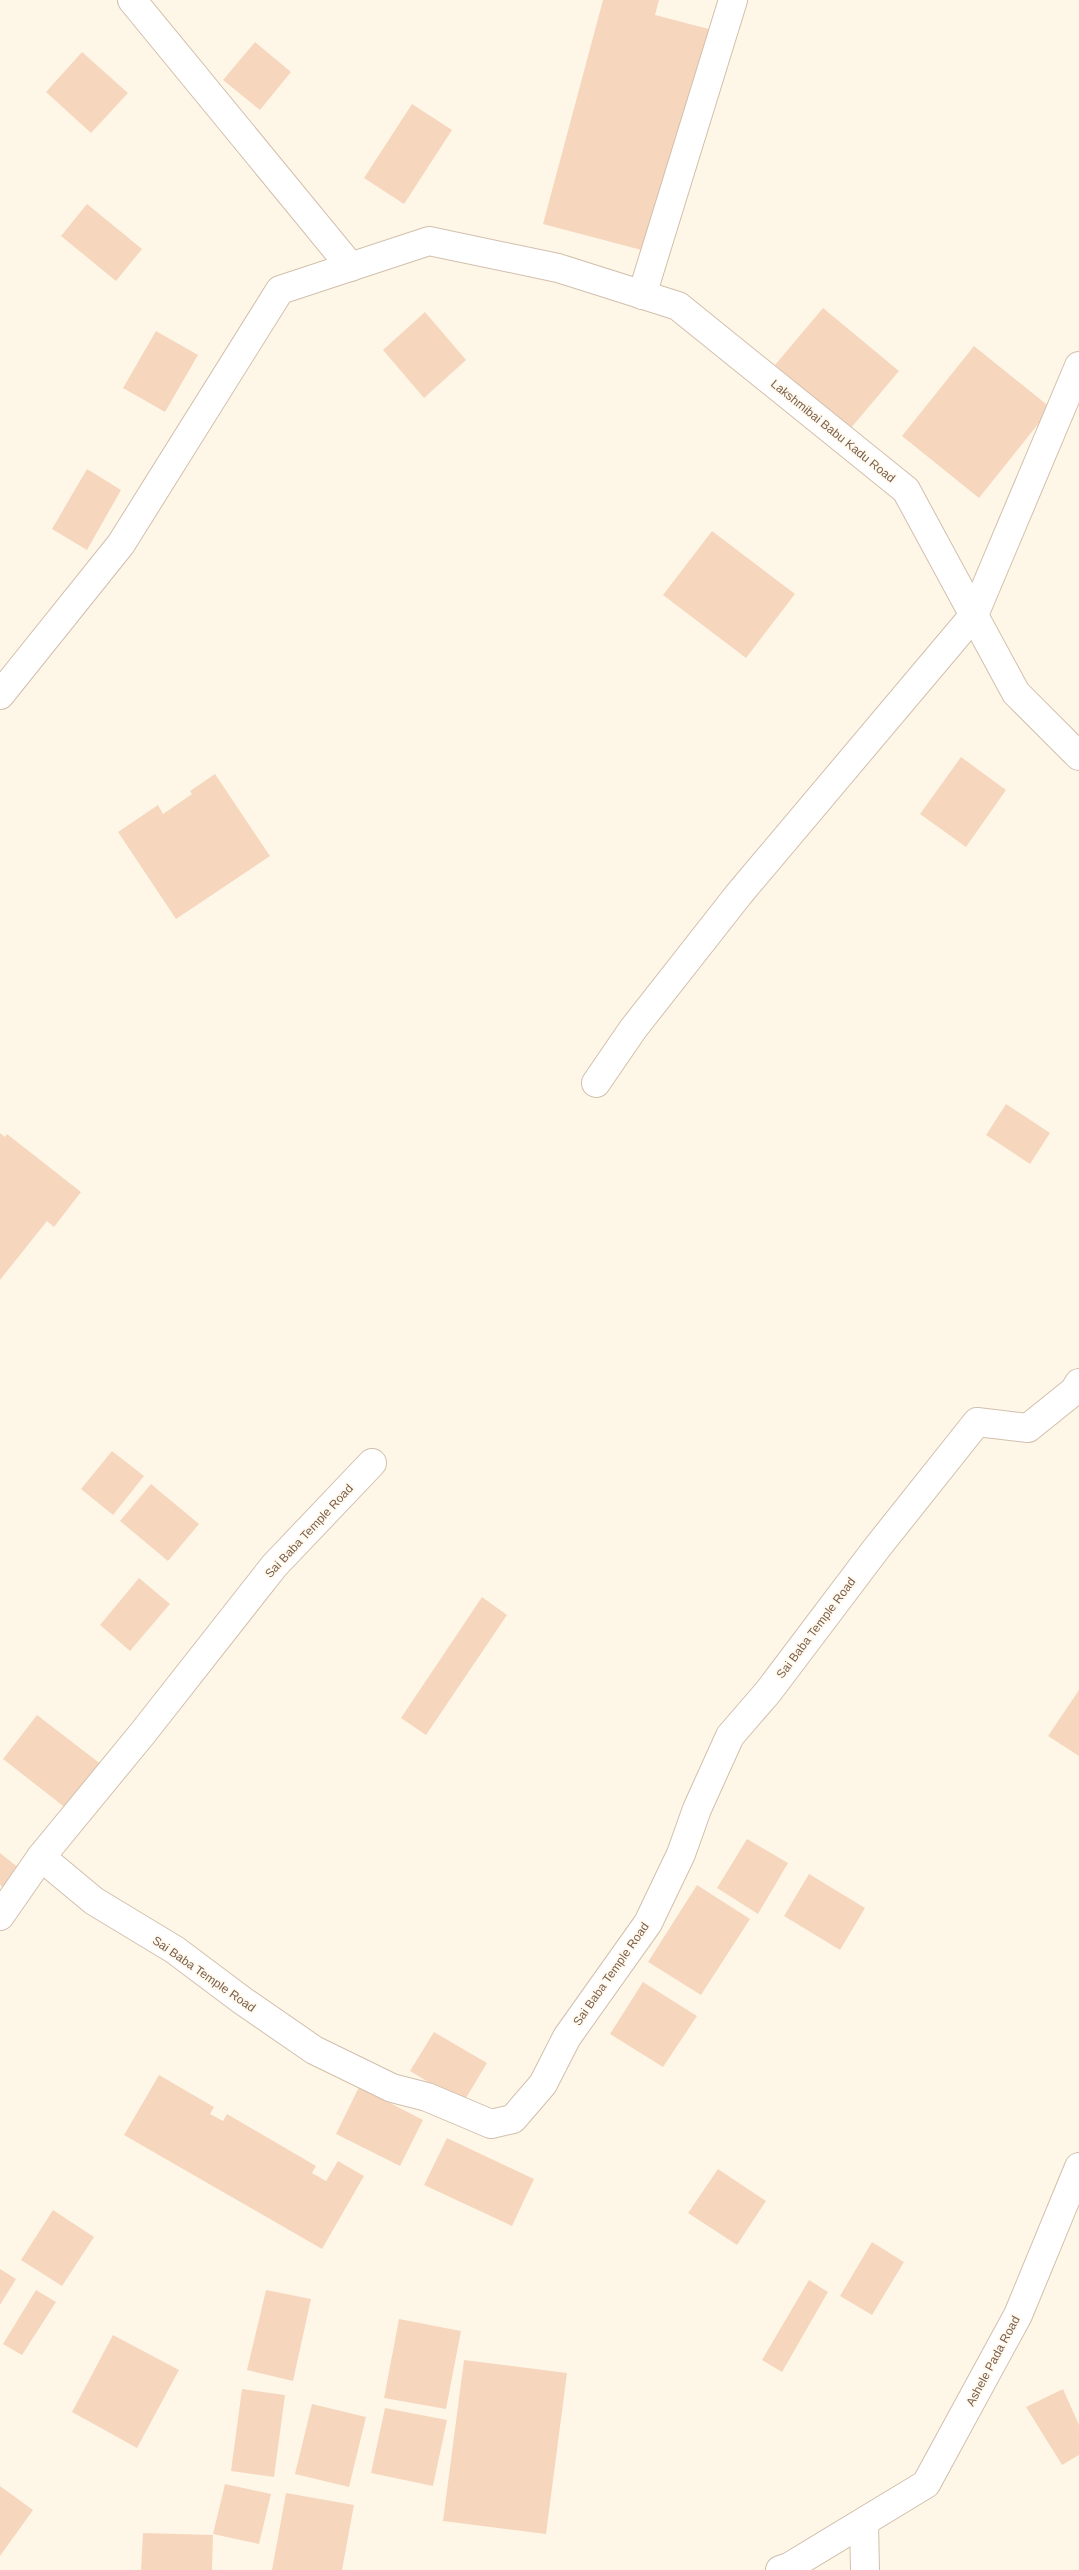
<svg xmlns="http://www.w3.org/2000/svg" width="1079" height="2570" font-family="Arial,sans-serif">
<rect width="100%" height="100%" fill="#fef7e8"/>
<g fill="#f6d7be">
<polygon points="603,0 659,0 655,15 709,29 649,252 543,224"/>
<polygon points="255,42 291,72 260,110 223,80"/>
<polygon points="82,52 128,93 91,133 46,92"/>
<polygon points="412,104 452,130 404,204 364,178"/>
<polygon points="87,204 142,249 116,281 61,236"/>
<polygon points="823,308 899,371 851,428 775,365"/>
<polygon points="425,312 466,360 424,398 383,350"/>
<polygon points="156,331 198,355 165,412 123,388"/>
<polygon points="974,346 1051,408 979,498 902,436"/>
<polygon points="87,469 121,490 87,550 52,529"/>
<polygon points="712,531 795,594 746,658 663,595"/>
<polygon points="961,757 1006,790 966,847 920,814"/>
<polygon points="215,774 270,856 176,919 118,832 158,805 163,814 192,794 190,791"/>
<polygon points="1006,1104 1050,1133 1030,1164 986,1135"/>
<polygon points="0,1133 5,1137 7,1134 81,1192 54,1227 47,1221 0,1280"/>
<polygon points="112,1451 144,1476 113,1515 81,1489"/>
<polygon points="151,1484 199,1524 168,1561 120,1521"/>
<polygon points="139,1578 170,1604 130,1651 100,1625"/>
<polygon points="482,1597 507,1615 426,1735 401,1718"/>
<polygon points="1079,1690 1079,1756 1048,1736"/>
<polygon points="37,1715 102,1765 67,1809 3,1759"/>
<polygon points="747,1839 788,1863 758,1914 717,1888"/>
<polygon points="0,1853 24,1872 8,1891 0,1885"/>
<polygon points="809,1874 865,1908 840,1950 784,1916"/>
<polygon points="697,1885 750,1919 701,1995 648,1962"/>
<polygon points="643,1982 697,2016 663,2067 610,2034"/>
<polygon points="434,2032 487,2063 463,2103 410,2071"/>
<polygon points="159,2075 214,2107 210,2114 223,2121 227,2114 316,2166 312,2173 326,2181 338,2161 364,2176 322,2249 124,2135"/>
<polygon points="359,2087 423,2120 400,2166 336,2134"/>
<polygon points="447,2138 534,2179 512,2226 424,2185"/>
<polygon points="718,2169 766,2201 737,2245 688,2213"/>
<polygon points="53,2210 94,2237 62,2286 21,2260"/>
<polygon points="872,2242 904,2262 872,2315 840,2296"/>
<polygon points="0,2269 16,2279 0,2305"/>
<polygon points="809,2280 828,2292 782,2372 762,2360"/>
<polygon points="36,2290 56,2302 22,2355 3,2344"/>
<polygon points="266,2290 311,2299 293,2381 247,2370"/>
<polygon points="399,2319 461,2331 446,2409 384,2398"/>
<polygon points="113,2335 179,2370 137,2448 72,2412"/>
<polygon points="464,2360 567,2373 546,2534 443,2521"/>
<polygon points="242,2389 285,2395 274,2477 231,2471"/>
<polygon points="1063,2389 1079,2425 1079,2455 1062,2465 1026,2407"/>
<polygon points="312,2404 366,2417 349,2487 295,2474"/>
<polygon points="385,2408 447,2420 433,2486 371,2473"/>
<polygon points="225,2484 271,2494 259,2544 213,2534"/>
<polygon points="0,2486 33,2510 0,2556"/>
<polygon points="286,2493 354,2505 342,2570 272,2570"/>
<polygon points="143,2533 213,2535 212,2570 141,2570"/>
</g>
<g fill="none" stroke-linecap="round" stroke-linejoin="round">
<defs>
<g id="street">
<polyline points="132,0 351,267"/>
<polyline points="642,295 733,0"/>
<polyline points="0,695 121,544 280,290 429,241 558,268 678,306 906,490 1016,693 1079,756"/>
<polyline points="596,1083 633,1029 739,894 974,615 1079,366"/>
<polyline points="41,1857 94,1901 175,1950 243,2001 314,2050 392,2088 427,2097 491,2124 513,2119 543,2084 567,2037 648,1923 681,1854 697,1809 730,1736 768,1692 876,1549 977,1422 1028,1428 1074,1391 1079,1383"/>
<polyline points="0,1916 41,1857 142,1734 274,1566 372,1463"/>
<polyline points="864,2522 865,2570"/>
<polyline points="780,2570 789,2567 926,2484 1018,2315 1079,2167"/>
</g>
</defs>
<use href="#street" stroke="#d2bfac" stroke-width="30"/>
<use href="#street" stroke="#fff" stroke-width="28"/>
</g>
<g text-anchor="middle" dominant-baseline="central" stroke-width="4" stroke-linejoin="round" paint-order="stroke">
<g font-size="12" fill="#7b5e49" stroke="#fffaf0">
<text transform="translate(833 431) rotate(39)">Lakshmibai Babu Kadu Road</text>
<text transform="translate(309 1531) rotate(-47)">Sai Baba Temple Road</text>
<text transform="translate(816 1628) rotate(-53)">Sai Baba Temple Road</text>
<text transform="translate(204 1974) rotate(35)">Sai Baba Temple Road</text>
<text transform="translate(611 1974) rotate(-55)">Sai Baba Temple Road</text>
<text transform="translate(993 2361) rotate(-62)">Ashele Pada Road</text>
</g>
</g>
</svg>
